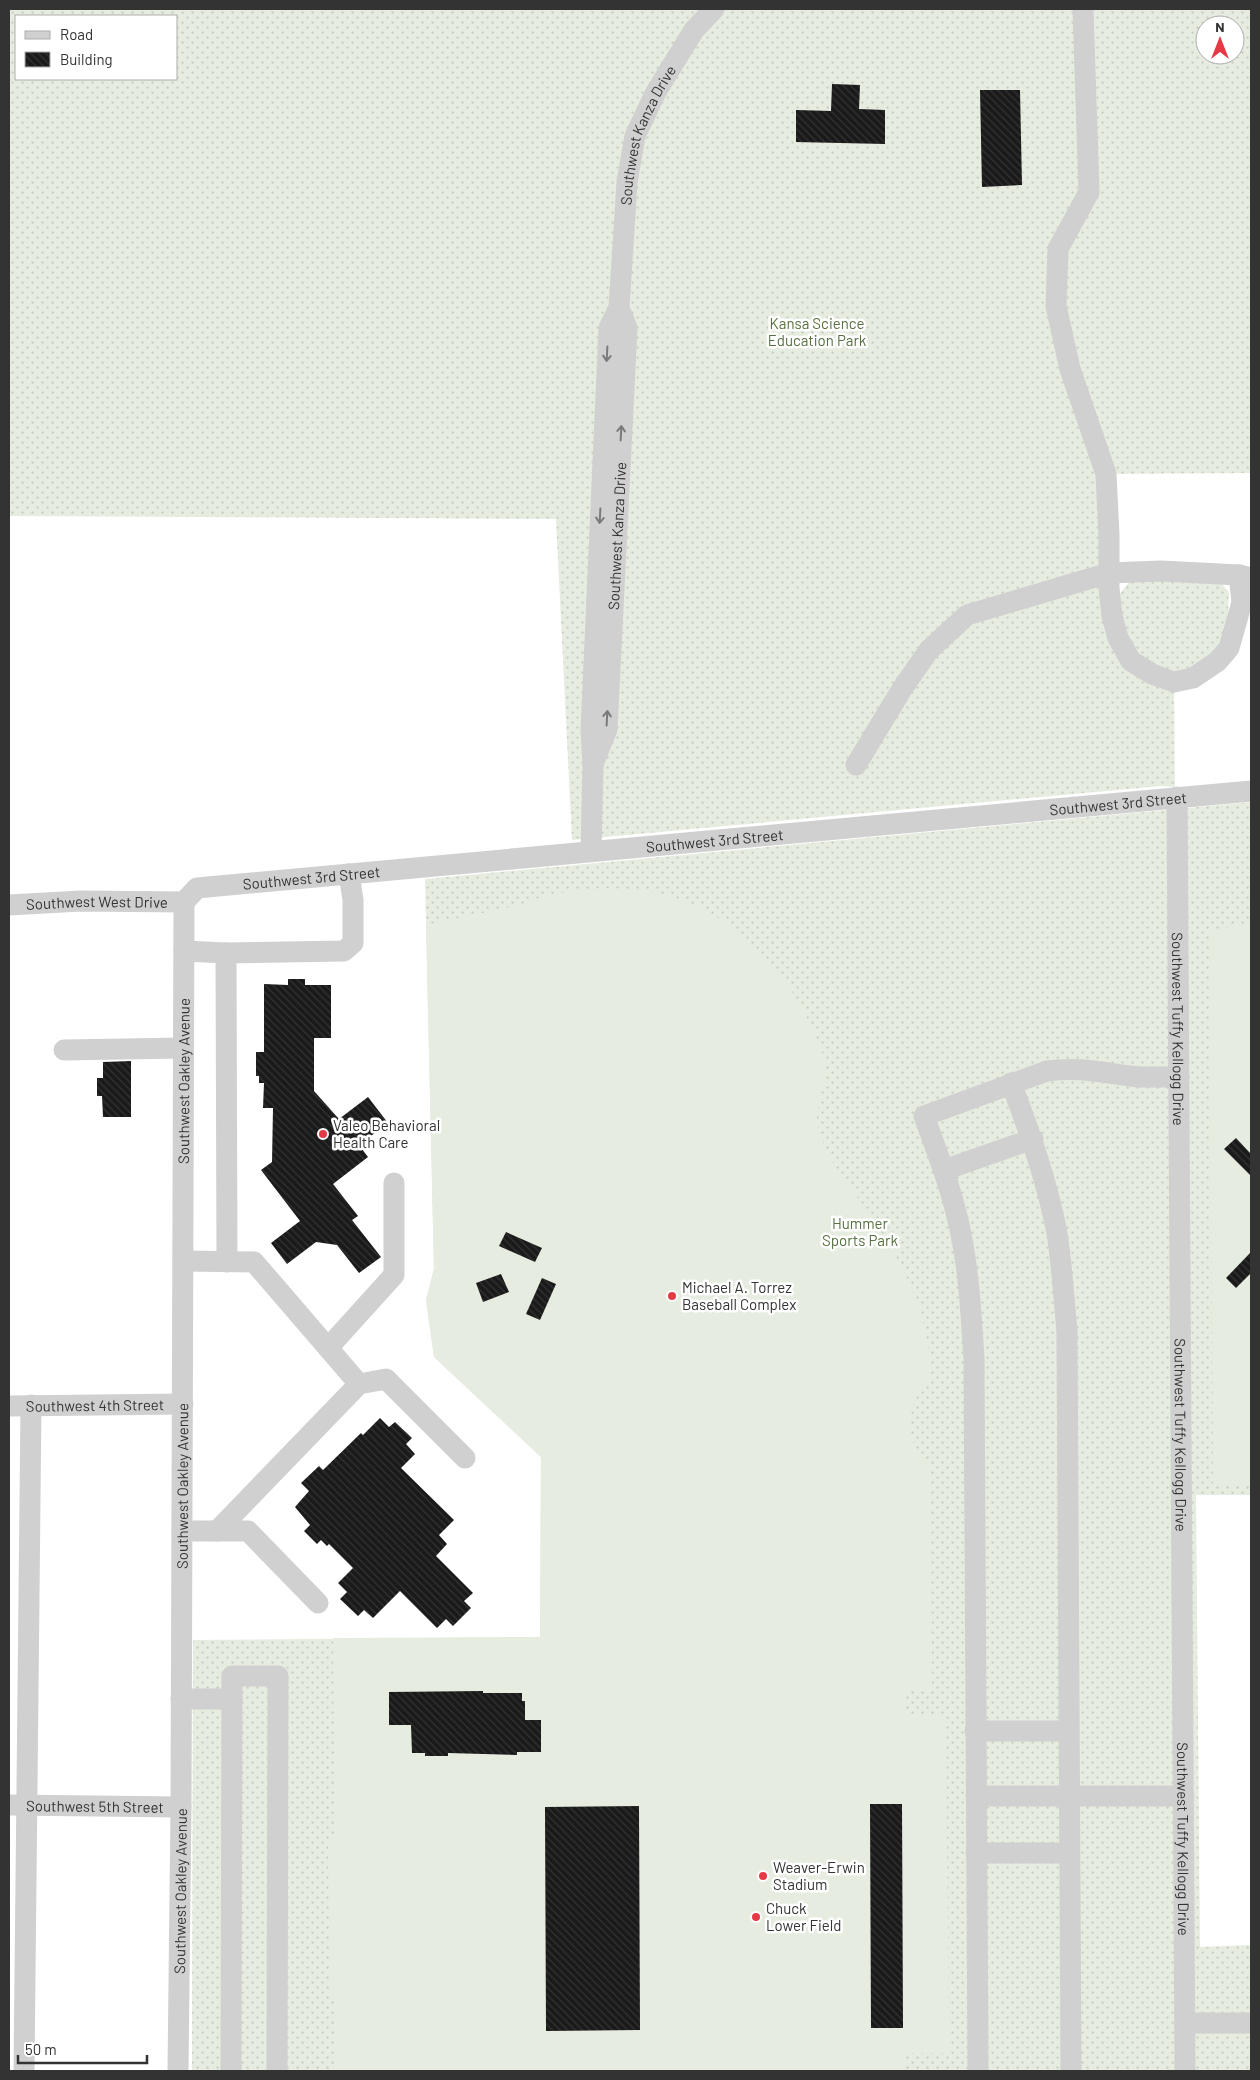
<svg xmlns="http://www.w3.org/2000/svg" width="1260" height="2080" font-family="Barlow,sans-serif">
<defs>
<pattern id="grass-dots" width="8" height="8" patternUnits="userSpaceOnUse" patternTransform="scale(1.25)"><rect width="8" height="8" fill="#e6ecdf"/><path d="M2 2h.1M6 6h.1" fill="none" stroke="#c6cbc0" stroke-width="1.8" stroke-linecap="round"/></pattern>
<pattern id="building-back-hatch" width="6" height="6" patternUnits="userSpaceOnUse" patternTransform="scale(1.25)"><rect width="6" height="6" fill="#1a1a1a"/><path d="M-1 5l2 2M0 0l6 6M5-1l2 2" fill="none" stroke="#333"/></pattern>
</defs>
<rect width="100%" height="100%" fill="#fff"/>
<g fill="url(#grass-dots)" fill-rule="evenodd">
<path d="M9,9H1251V473L1106,474L1118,638L1174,682L1175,787L1161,786L572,840L556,519L9,516ZM16,16H176V79H16ZM1205,25H1235V55H1205Z"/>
<polygon points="1216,578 1229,592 1227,634 1207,661 1182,672 1160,668 1131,650 1120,626 1119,595 1130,581"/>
<polygon points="1251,802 1251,1495 1196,1495 1200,1947 1251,1945 1251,2071 192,2071 193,1640 540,1637 541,1457 434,1357 426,1300 434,1269 425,879"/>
</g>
<g fill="#e6ecdf">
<path d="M606,888C624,889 641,889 658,893C721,906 777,958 805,1014C812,1029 822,1046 825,1063C828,1080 819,1097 817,1115C816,1126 823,1144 828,1154C836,1169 848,1184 858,1198C889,1242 915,1281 926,1335C928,1344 932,1367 930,1376C928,1384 921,1391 916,1398C910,1410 908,1430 913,1442C917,1452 926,1458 931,1467L932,1691H905L904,1715H946L949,2053H906L905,2071H334L335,1999H330L328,1842L335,1841L333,1638L540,1637L541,1457L434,1357L426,1300L434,1269L426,925L515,906L549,895L576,890Z"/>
<polygon points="1251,922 1251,1485 1213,1485 1210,931"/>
</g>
<g fill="url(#building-back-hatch)">
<polygon points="832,84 860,85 859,109 885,110 885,144 796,142 796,110 831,111"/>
<polygon points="980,90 1020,90 1022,185 982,187"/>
<polygon points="288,979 305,979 305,985 331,985 331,1038 314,1038 314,1091 339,1119 368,1097 388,1123 359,1145 368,1157 333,1184 358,1216 352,1220 381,1257 359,1273 337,1245 316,1242 287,1264 271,1243 300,1221 261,1170 272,1162 273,1108 263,1108 264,1083 259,1083 259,1076 256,1076 256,1052 264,1052 264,984 288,985"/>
<polygon points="131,1061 131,1117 103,1117 102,1096 97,1096 97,1078 103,1078 103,1062"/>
<polygon points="1236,1138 1251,1154 1251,1176 1224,1149"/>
<polygon points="506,1232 542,1248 535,1262 499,1246"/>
<polygon points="1251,1252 1251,1273 1236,1288 1226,1278"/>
<polygon points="501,1274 509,1292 483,1302 476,1283"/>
<polygon points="542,1278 556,1284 540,1320 526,1314"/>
<polygon points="380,1418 389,1427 395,1422 412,1438 406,1444 415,1454 401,1468 454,1520 439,1535 447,1544 436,1556 473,1593 464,1601 471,1608 453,1626 446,1619 437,1628 400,1591 373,1618 364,1610 358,1616 340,1599 347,1592 338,1583 353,1568 329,1544 327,1546 321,1540 317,1544 304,1531 310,1525 295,1507 309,1491 301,1483 319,1466 323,1470 361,1433 363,1435"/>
<polygon points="483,1691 483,1693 522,1693 522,1701 525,1701 525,1720 541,1720 541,1752 517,1752 517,1755 448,1753 448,1756 425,1756 425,1753 412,1753 411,1725 389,1725 389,1692"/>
<polygon points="870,1804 902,1804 903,2028 871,2028"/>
<polygon points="639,1806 640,2030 546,2031 545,1807"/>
</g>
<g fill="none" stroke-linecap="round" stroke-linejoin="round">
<g stroke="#d0d0d0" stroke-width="21">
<polyline points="1083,9 1089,192 1058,249 1056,306 1070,369 1106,474 1109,535 1109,588 1112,616 1118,638 1131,661 1152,674 1174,682 1193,678 1218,661 1229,648 1242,602 1239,575"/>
<path id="s1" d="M593,764L607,729L627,328L619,308L627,182L635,136L656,92L694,30L714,9"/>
<polyline points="856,765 902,689 929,650 967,615 1109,573 1161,571 1239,575 1251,578"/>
<path id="s2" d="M1177,797L1185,2071"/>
<polyline points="591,851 593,764 591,731 609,328 619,308"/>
<path id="s3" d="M184,902L197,888L1251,791"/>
<path id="s4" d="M9,905L81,901L184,902"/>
<polyline points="184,951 226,953 227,1262"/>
<polyline points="226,953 344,951 353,943 353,900 349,874"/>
<polyline points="64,1050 183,1048"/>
<path d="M1011,1083C1030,1132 1047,1181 1057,1233C1062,1266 1064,1299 1067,1332L1071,2071"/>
<polyline points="944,1170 1033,1139"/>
<polyline points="183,1261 254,1262 359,1384"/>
<polyline points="328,1348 394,1275 394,1183"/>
<path id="s5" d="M9,1406L183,1404"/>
<polyline points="182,1531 248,1531 318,1603"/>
<polyline points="217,1531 359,1384 386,1379 465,1458"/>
<polyline points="181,1699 232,1699"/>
<polyline points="975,1731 1069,1731"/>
<polyline points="976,1796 1184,1796"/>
<path id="s6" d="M9,1805L181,1807"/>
<polyline points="976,1853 1069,1853"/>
<polyline points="1185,2023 1251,2023"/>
<polyline points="24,2071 31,1405"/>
<path id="s7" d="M178,2071L181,1807L184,902"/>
<polyline points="231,2071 232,1676 278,1676 277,2071"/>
<path d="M978,2071L974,1359C971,1314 969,1269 959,1225C951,1188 937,1152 924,1116L1047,1071C1083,1066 1106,1074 1140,1077C1153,1077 1166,1077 1179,1077"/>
</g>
</g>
<defs><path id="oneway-shaft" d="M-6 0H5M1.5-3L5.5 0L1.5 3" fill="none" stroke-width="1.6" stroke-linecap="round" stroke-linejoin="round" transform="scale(1.25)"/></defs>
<g stroke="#7a7a7a">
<use href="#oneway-shaft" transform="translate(607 354) rotate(93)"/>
<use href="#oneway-shaft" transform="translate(621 433) rotate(-87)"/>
<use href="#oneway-shaft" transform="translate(600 516) rotate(93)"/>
<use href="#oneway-shaft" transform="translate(607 718) rotate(-87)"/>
</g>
<g fill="#e63946" stroke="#fff" stroke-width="2">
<circle cx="323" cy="1134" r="5"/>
<circle cx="672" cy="1296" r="5"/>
<circle cx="763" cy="1876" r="5"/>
<circle cx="756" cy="1917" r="5"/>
</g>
<g text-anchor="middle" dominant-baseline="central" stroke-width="5" stroke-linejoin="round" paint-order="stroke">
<g font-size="15" fill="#333" stroke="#fff">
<text stroke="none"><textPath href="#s1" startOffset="638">Southwest Kanza Drive</textPath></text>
<text stroke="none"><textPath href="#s1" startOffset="231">Southwest Kanza Drive</textPath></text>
<text stroke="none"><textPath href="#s3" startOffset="944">Southwest 3rd Street</textPath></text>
<text stroke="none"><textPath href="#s3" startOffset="539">Southwest 3rd Street</textPath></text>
<text stroke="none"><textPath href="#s3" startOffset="134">Southwest 3rd Street</textPath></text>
<text stroke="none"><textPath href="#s4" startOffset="88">Southwest West Drive</textPath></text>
<text stroke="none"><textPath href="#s2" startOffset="232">Southwest Tuffy Kellogg Drive</textPath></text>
<text stroke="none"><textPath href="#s7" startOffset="990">Southwest Oakley Avenue</textPath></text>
<text stroke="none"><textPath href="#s5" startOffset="86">Southwest 4th Street</textPath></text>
<text stroke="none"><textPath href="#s2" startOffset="638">Southwest Tuffy Kellogg Drive</textPath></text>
<text stroke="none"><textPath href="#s7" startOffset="585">Southwest Oakley Avenue</textPath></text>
<text stroke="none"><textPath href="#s6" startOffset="86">Southwest 5th Street</textPath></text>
<text stroke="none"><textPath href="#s2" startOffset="1042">Southwest Tuffy Kellogg Drive</textPath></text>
<text stroke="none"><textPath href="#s7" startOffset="180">Southwest Oakley Avenue</textPath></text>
</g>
<g font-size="15" fill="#56703f" stroke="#fff">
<text x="817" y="323">Kansa Science<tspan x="817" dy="17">Education Park</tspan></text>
<text x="860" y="1223">Hummer<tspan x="860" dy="17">Sports Park</tspan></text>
</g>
<g font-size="15" fill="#333" stroke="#fff" text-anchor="start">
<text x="333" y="1125">Valeo Behavioral<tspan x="333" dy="17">Health Care</tspan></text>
<text x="682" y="1287">Michael A. Torrez<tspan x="682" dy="17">Baseball Complex</tspan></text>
<text x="773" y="1867">Weaver-Erwin<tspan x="773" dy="17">Stadium</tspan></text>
<text x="766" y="1908">Chuck<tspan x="766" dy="17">Lower Field</tspan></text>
</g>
</g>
<rect width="1260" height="2080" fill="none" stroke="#333333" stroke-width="20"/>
<rect x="15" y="15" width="162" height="65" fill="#ffffff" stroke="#adadad"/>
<rect x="25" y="31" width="25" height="8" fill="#d0d0d0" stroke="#adadad"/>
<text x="60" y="40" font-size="15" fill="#333333">Road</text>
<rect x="25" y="52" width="25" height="15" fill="url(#building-back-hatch)" stroke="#adadad"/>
<text x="60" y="65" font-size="15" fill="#333333">Building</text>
<g transform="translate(1220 40)"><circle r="24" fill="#ffffff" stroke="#adadad"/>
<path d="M0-4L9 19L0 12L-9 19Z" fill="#e63946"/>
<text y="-8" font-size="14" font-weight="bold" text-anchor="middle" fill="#333333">N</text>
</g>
<path d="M18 2055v8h129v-8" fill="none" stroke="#333333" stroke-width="2.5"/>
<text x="25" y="2055" font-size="15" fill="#333333" stroke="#ffffff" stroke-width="4" paint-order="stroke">50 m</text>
</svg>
